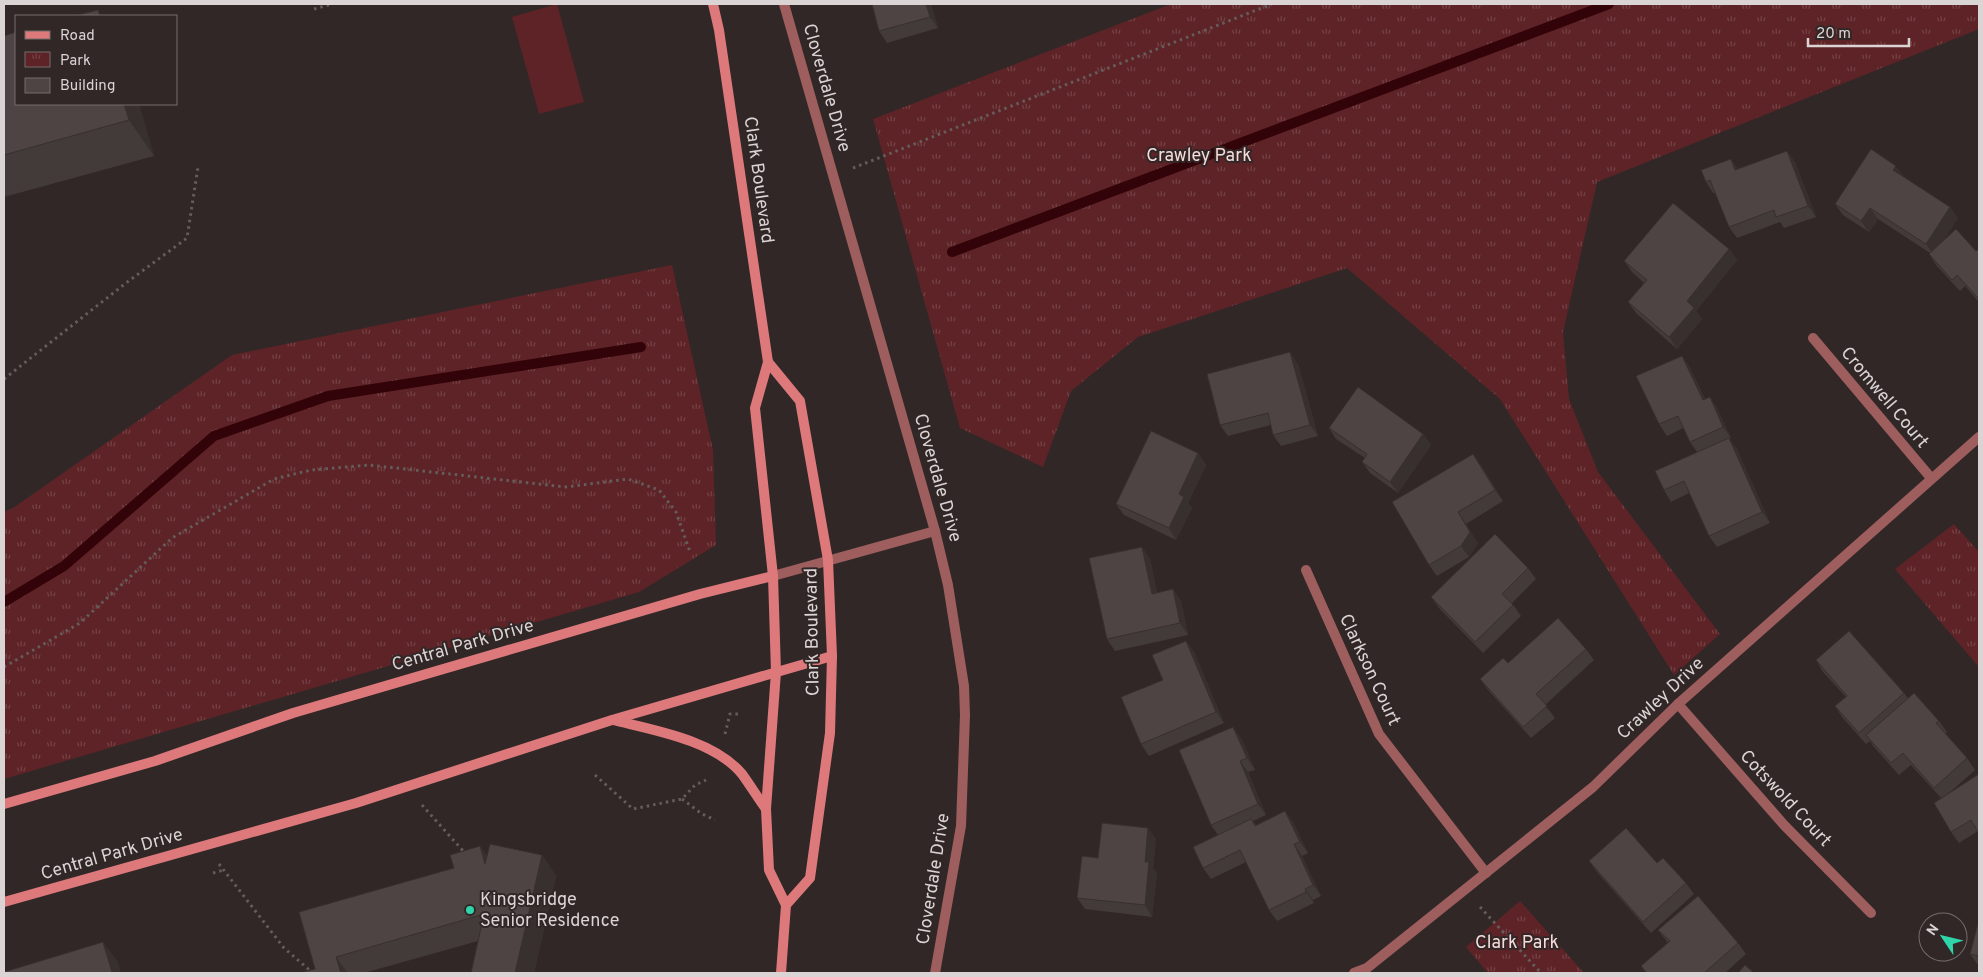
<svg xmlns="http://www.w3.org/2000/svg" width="1983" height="977" font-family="Overpass,sans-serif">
<defs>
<pattern id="park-tufts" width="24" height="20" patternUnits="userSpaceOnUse" patternTransform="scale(1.25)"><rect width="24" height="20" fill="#5e2326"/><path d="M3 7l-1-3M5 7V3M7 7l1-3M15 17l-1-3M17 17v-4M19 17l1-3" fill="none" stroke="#744245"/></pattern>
</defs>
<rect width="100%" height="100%" fill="#312727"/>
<g fill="url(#park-tufts)">
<polygon points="1171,4 1979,4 1979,29 1597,182 1563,332 1569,399 1598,472 1720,634 1674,675 1500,399 1347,268 1138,337 1071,391 1043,467 960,428 873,119"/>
<polygon points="672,265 713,450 716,545 639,592 4,779 4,512 13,508 232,355"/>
<polygon points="1954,524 1979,552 1979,667 1895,569"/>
<polygon points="1520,901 1584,973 1488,973 1466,947"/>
</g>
<polygon fill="#5e2326" points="557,4 584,102 539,114 512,17"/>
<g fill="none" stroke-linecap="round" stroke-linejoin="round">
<g stroke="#320308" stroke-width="10">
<polyline points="952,252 1609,4"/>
<polyline points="4,602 64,566 214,436 328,396 641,347"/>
</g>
<g stroke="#655c5c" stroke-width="3" stroke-dasharray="2.5 4" stroke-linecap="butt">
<polyline points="314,9 332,4"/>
<polyline points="853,168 1272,4"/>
<polyline points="4,379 126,283 187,238 198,167"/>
<polyline points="4,667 80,623 172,538 274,479 311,470 369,465 566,487 628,479 659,490 676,512 690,552"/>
<polyline points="725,734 730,714 739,714"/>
<polyline points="595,775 633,809 682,799 695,785 706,780"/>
<polyline points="682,799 702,814 715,820"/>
<polyline points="422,805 465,853"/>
<polyline points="219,864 284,948 313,973"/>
<polyline points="213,873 224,870"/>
<polyline points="1480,907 1541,973"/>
</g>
<g stroke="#9d5e5d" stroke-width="10">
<polyline points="784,4 935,531 948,585 964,686 965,715 961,826 935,973"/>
<polyline points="1813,338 1931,478"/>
<polyline points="1306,570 1379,734 1486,873"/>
<polyline points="773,576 935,531"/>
<polyline points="1678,704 1784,825 1871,913"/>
<polyline points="1354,973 1367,968 1593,787 1678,704 1979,437"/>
</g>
<g stroke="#dd797a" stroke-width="10">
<polyline points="713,4 719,30 768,362 755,408 773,576 776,672 766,809 769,870 786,905 781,973"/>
<polyline points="768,362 800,401 828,560 832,656 830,733 810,878 786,905"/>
<path d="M613,720C653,730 714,740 742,774C750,785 758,798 766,809"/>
<polyline points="4,804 155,761 293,713 700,594 773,576"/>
<polyline points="4,902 356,803 612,720 832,656"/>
</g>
</g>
<g fill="#433a3a">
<polygon points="872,4 931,4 938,28 887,43 879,31"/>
<polygon points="4,36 16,104 139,104 154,156 4,197"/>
<polygon points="1787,151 1795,162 1816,217 1784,228 1780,222 1737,238 1729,227 1715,193 1713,193 1706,182 1738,169"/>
<polygon points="1904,177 1958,218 1943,241 1976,251 1979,249 1979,302 1965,286 1960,291 1936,265 1929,254 1930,253 1878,219 1869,232 1843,215 1835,204"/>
<polygon points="1729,249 1737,260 1696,311 1702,319 1677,349 1636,313 1628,302 1644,283 1632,272 1624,261"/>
<polygon points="1682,356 1690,368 1705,399 1710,397 1717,408 1731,438 1729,439 1737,449 1770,523 1717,547 1709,536 1689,493 1671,502 1664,490 1697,452 1690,442 1683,428 1667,436 1659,424"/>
<polygon points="1298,364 1318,436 1281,446 1273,435 1271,425 1228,436 1220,425"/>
<polygon points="1329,428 1423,434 1431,445 1398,493 1370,473 1362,462 1365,458 1336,439"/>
<polygon points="1198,453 1206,465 1188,503 1192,508 1176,540 1124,515 1116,504"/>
<polygon points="1481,465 1503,501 1466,524 1478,543 1469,557 1437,576 1429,565"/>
<polygon points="1150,558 1157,593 1173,589 1181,601 1188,635 1115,651 1107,639"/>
<polygon points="1528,568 1536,579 1512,603 1521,616 1483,653 1439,608 1431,597"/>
<polygon points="1186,641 1194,652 1224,723 1149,756 1141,744 1163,680"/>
<polygon points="1586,649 1594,660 1545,705 1555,718 1531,738 1488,690 1480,679 1508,663"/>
<polygon points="1816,660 1904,693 1908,698 1939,721 1947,732 1945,734 1967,758 1975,770 1947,795 1979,774 1978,831 1959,843 1951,832 1941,798 1911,765 1899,775 1874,747 1870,741 1866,744 1842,717 1835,706 1846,697 1823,672"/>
<polygon points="1241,738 1255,770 1248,772 1266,815 1253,821 1256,825 1285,811 1293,822 1308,853 1302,856 1321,896 1313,900 1314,903 1277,921 1269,910 1246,862 1211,879 1203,868 1218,835 1211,825"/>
<polygon points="1156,839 1153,868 1157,873 1152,917 1085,909 1077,898 1098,858"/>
<polygon points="480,846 487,856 542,855 556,876 534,973 471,973 478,941 364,973 299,973 315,969 454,868"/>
<polygon points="1589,861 1657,863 1686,883 1694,894 1651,933 1597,872"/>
<polygon points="1979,920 1979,965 1978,965 1970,954"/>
<polygon points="1658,930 1738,943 1746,954 1725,973 1646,973 1641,966 1668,943"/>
</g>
<g fill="#37302f">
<polygon points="926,4 931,4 938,28 930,17"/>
<polygon points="124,104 139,104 154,156 129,120"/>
<polygon points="1787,151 1795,162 1816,217 1808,206"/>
<polygon points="1731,159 1739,170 1735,170"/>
<polygon points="1896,166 1904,177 1893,170"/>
<polygon points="1950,207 1958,218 1934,255 1926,244"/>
<polygon points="1870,208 1878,219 1869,232 1861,221"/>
<polygon points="1729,249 1737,260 1696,311 1702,319 1677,349 1669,337 1687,301"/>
<polygon points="1290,352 1298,364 1318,436 1310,425"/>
<polygon points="1682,356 1690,368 1710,411 1703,400"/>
<polygon points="1710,397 1717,408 1731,438 1723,427"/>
<polygon points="1423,434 1431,445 1398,493 1390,482"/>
<polygon points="1729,438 1737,449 1770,523 1762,512"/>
<polygon points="1198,453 1206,465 1188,503 1192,508 1176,540 1169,528 1179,494"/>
<polygon points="1473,454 1481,465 1503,501 1495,490"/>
<polygon points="1458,512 1466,524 1478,543 1469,557 1461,546"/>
<polygon points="1142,547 1150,558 1159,605 1152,594"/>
<polygon points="1173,589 1181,601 1188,635 1180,623"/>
<polygon points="1186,641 1194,652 1224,723 1216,712"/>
<polygon points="1233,727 1241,738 1255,770 1247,758"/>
<polygon points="1240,761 1248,772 1266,815 1258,804"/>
<polygon points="1285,811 1293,822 1308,853 1300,842"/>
<polygon points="1148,828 1156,839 1153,868 1157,873 1152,917 1145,905 1145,862"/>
<polygon points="1294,844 1302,856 1321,896 1313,885"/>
<polygon points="480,846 494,867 485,864"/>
<polygon points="542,855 556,876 534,973 515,973"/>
<polygon points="1305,889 1313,900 1314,903 1306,892"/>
<polygon points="103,942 118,962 121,973 113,973 112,972"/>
<polygon points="336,957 348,973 341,973"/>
</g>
<g fill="#4e4443" stroke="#37302f">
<polygon points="872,4 926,4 930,17 879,31"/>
<polygon points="98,10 100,16 74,16"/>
<polygon points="16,32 16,104 124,104 129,120 4,155 4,36"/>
<polygon points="1871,149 1896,166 1893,170 1950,207 1926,244 1870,208 1861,221 1835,204"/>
<polygon points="1787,151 1808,206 1776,217 1774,210 1729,227 1710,180 1706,182 1701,170 1731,159 1735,170"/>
<polygon points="1673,203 1729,249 1687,301 1694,308 1669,337 1628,302 1647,280 1624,261"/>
<polygon points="1956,229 1976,251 1979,249 1979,299 1957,275 1952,280 1929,254"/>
<polygon points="1290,352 1310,425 1273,435 1268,413 1220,425 1207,374"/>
<polygon points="1682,356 1703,400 1710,397 1723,427 1690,442 1678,416 1659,424 1636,376"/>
<polygon points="1358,387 1423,434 1390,482 1362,462 1367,454 1329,428"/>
<polygon points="1151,431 1198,453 1179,494 1184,497 1169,528 1116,504"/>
<polygon points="1729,438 1762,512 1709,536 1684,481 1664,490 1655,471"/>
<polygon points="1473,454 1495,490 1458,512 1470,532 1461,546 1429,565 1392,502"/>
<polygon points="1495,534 1528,568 1502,594 1513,605 1475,642 1431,597"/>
<polygon points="1142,547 1152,594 1173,589 1180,623 1107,639 1089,558"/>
<polygon points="1558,618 1586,649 1536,694 1547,706 1523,727 1480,679 1503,658 1508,663"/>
<polygon points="1849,631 1904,693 1859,733 1835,706 1847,696 1816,660"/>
<polygon points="1186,641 1216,712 1141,744 1121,697 1163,680 1152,655"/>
<polygon points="1914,693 1939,721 1936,723 1967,758 1934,788 1903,753 1891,763 1866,735"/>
<polygon points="1233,727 1247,758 1240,761 1258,804 1211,825 1179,750"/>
<polygon points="1979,774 1979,833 1971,820 1951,832 1934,803"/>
<polygon points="1285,811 1300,842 1294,844 1313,885 1305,889 1306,892 1269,910 1240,850 1203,868 1193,847 1251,819 1255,826"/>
<polygon points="1102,823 1148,828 1145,862 1149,862 1145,905 1077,898 1082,856 1098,858"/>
<polygon points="1626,828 1657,863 1663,858 1686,883 1643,922 1589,861"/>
<polygon points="490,844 542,855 515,973 471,973 484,914 336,957 341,973 299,973 315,969 299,912 454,868 450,855 480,846 485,864"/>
<polygon points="1698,896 1738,943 1704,973 1647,973 1641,966 1670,941 1658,930"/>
<polygon points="1979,920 1979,956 1970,954"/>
<polygon points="103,942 112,972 107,973 4,973 4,972"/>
<polygon points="1745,965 1754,973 1738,973"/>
</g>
<circle fill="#2fd4aa" stroke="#312727" stroke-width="2" cx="470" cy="910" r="5"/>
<g text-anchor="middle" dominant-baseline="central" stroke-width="4" stroke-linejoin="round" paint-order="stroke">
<g font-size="18" fill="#dbd4d4" stroke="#312727">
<text transform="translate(826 88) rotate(74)">Cloverdale Drive</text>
<text transform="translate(758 180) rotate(82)">Clark Boulevard</text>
<text transform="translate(1884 398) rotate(50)">Cromwell Court</text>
<text transform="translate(937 478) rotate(74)">Cloverdale Drive</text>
<text transform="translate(813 632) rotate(-91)">Clark Boulevard</text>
<text transform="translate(463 646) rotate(-16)">Central Park Drive</text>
<text transform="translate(1369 670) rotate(65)">Clarkson Court</text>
<text transform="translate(1661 699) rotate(-43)">Crawley Drive</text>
<text transform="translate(1785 799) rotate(47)">Cotswold Court</text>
<text transform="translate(112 855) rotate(-16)">Central Park Drive</text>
<text transform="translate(934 879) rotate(-81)">Cloverdale Drive</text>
</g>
<g font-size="18" fill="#f7dbda" stroke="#312727">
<text x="1199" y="156">Crawley Park</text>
<text x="1517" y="943">Clark Park</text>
</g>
<g font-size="18" fill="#dbd4d4" stroke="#312727" text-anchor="start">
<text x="480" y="900">Kingsbridge<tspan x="480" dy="21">Senior Residence</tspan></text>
</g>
</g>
<rect width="1983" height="977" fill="none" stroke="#dbd4d4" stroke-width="10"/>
<rect x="15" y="15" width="162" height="90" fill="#312727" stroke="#756c6c"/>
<rect x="25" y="31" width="25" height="8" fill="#dd797a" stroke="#756c6c"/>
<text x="60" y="40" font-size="15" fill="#dbd4d4">Road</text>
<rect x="25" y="52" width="25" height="15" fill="url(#park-tufts)" stroke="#756c6c"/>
<text x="60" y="65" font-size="15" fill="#dbd4d4">Park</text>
<rect x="25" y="78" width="25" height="15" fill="#4e4443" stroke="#756c6c"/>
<text x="60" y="90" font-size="15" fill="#dbd4d4">Building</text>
<g transform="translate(1943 937) rotate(305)"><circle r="24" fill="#312727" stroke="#756c6c"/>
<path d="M0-4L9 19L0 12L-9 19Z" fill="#2fd4aa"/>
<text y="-8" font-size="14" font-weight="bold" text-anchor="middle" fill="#dbd4d4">N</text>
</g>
<path d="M1808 38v8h101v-8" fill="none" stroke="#dbd4d4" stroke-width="2.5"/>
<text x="1816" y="38" font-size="15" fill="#dbd4d4" stroke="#312727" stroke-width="4" paint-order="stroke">20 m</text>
</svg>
